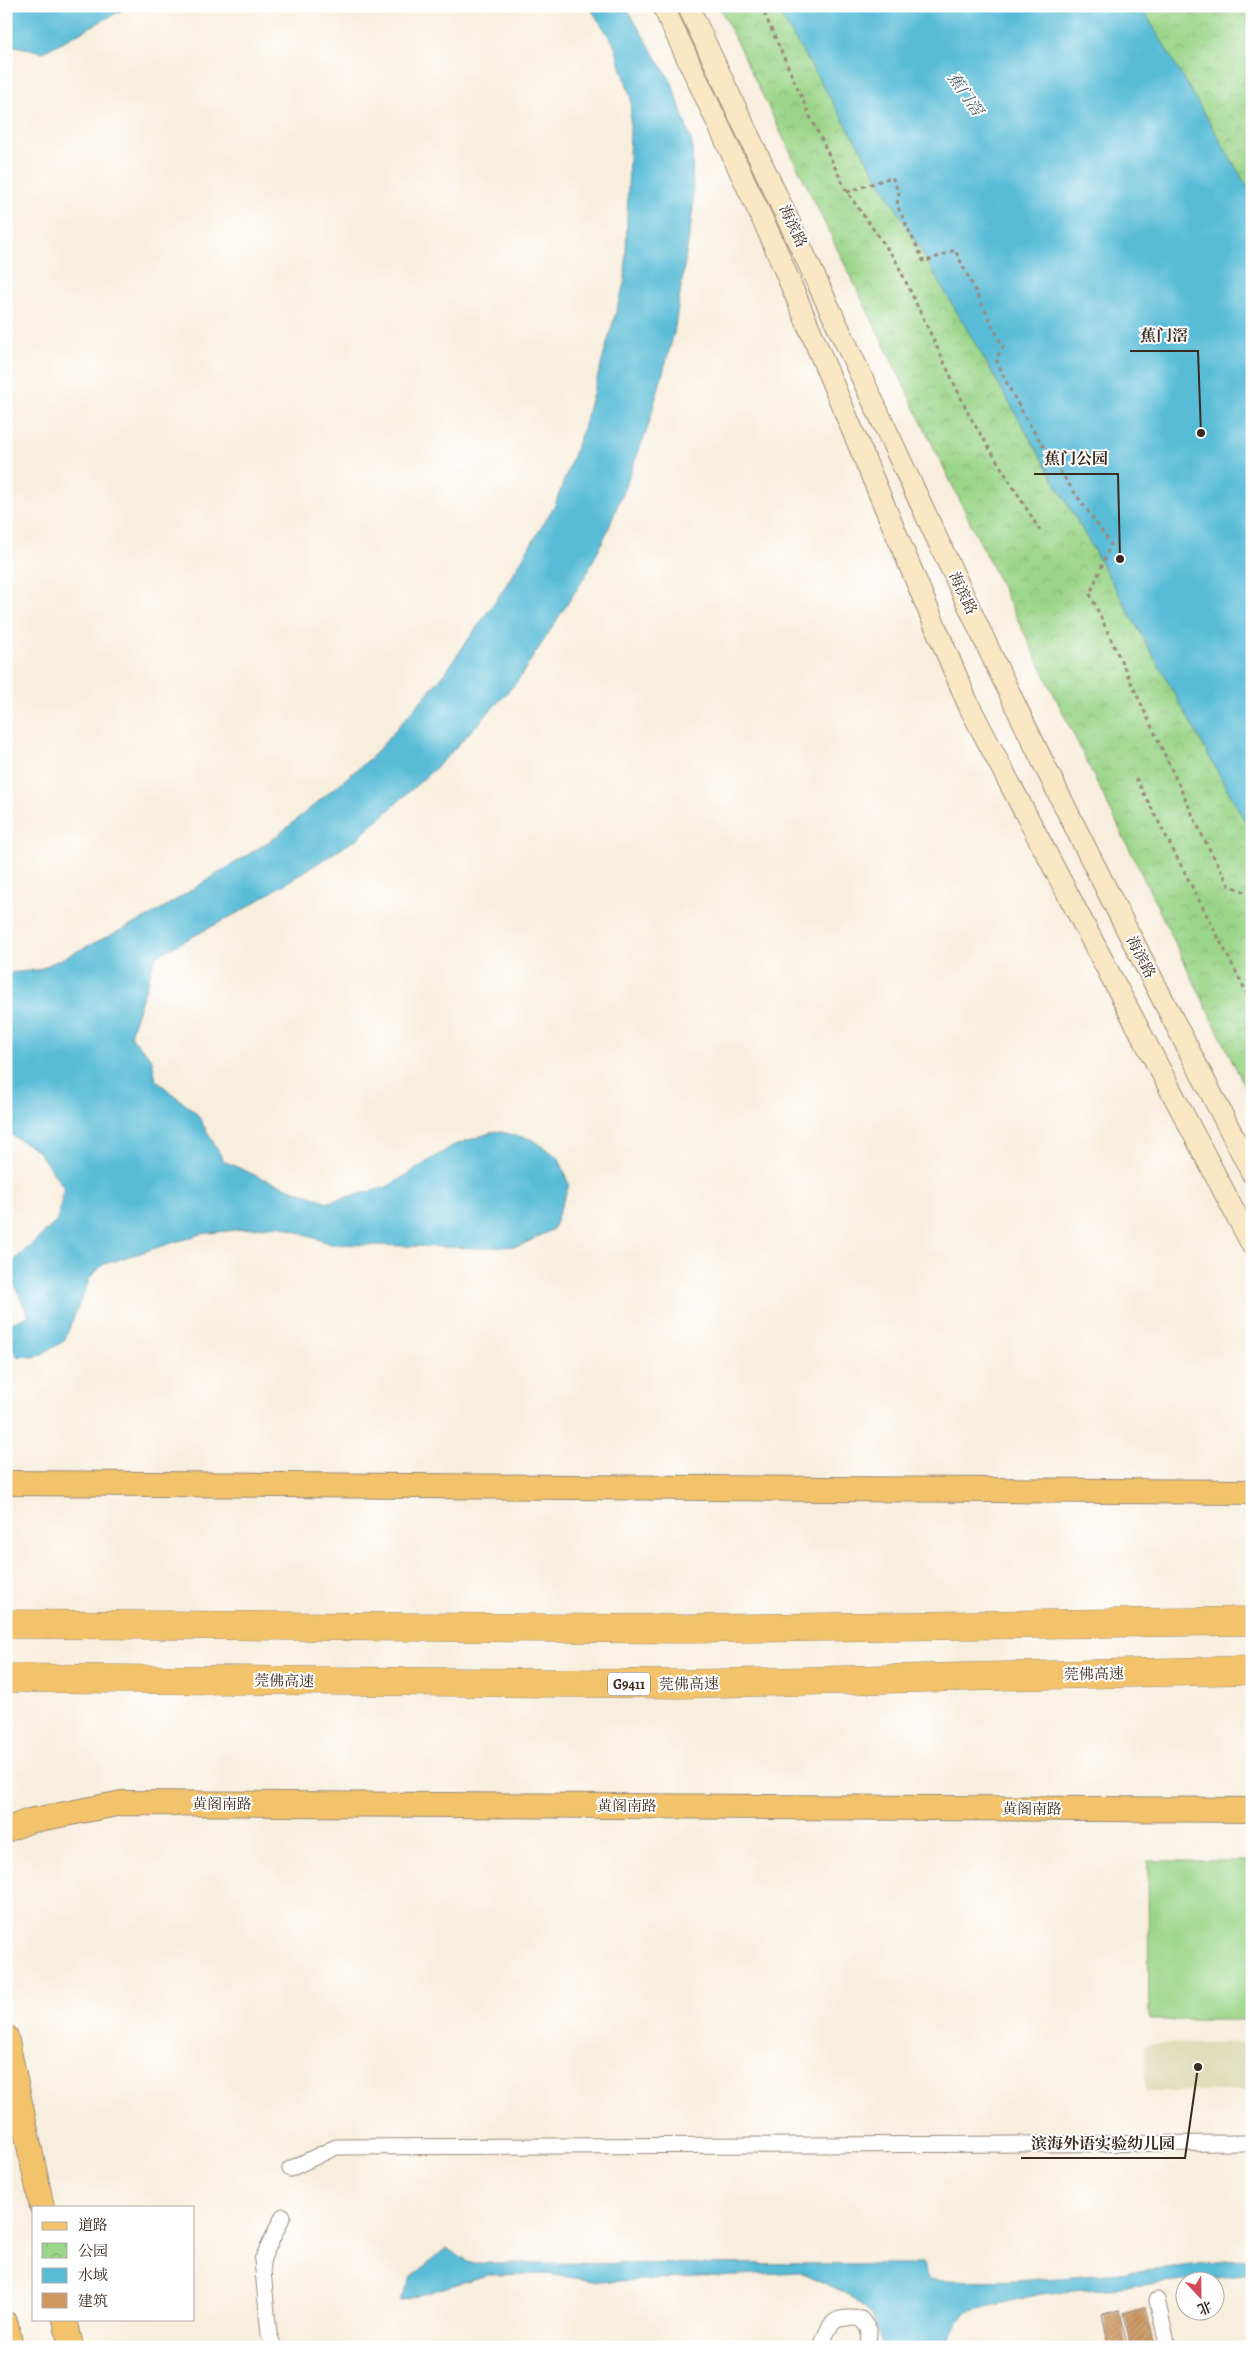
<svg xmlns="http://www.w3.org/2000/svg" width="1258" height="2353" font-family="Alegreya,'Noto Serif SC',serif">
<defs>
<pattern id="park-crowns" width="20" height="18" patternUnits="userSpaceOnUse" patternTransform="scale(1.25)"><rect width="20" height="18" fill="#9bd589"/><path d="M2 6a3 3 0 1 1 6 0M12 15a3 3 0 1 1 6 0" fill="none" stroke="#86b776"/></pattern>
<pattern id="building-hatch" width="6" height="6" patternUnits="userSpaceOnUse" patternTransform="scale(1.25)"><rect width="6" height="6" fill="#ce9860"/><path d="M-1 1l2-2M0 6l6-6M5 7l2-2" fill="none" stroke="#a87c4f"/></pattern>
</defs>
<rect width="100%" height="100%" fill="#fff"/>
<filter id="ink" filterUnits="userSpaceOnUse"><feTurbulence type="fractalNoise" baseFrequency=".02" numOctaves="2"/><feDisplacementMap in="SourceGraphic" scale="10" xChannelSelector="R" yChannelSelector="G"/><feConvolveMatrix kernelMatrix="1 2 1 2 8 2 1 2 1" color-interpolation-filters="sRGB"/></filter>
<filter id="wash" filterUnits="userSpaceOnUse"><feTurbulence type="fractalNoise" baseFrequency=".0096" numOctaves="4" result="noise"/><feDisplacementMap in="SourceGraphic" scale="20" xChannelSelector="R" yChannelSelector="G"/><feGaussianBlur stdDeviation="1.12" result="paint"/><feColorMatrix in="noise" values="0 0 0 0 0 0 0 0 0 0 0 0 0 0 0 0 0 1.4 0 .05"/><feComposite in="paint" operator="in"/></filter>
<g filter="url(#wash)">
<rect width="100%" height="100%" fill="#f8eedd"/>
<polygon fill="#dfddbb" points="1252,2042 1252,2091 1145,2091 1145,2044"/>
<polygon fill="url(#park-crowns)" stroke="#6b8054" points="719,6 1252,6 1252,1101 724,16"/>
<polygon fill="#9bd589" stroke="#6b8054" points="1148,1861 1252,1861 1252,2020 1149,2020"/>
<g fill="#59bcd7" stroke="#4a737a">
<polygon points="6,6 130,6 43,52 6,44"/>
<polygon points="589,6 625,6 672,83 692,143 693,209 674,333 647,430 608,530 586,575 516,683 443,761 358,838 243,910 156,956 130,1035 152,1060 156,1080 197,1114 224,1161 259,1177 328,1202 387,1187 454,1145 496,1131 531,1139 559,1158 569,1185 553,1229 520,1246 484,1248 331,1244 279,1225 201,1234 104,1264 90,1278 64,1341 37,1357 17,1356 6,1339 6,1325 29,1316 6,1268 57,1221 64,1188 37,1150 6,1132 6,973 38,970 150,916 273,839 372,757 444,674 503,590 555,505 582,432 625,280 631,98 614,44"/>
<path d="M775,6H1141L1252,195V834C1099,554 940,279 775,6Z"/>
<path d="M446,2248L470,2263L923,2264L928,2279C1036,2286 1144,2270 1252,2258V2273L1176,2282L1040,2294L966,2312L941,2347H883L872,2316L846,2293L800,2272L599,2282L548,2274L487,2275L400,2301L412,2277Z"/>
</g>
<g id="blocks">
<g fill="url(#building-hatch)">
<polygon points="1145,2307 1155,2347 1131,2347 1124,2313"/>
<polygon points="1120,2310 1127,2347 1109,2347 1102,2314"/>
</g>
</g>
</g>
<g filter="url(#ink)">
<use href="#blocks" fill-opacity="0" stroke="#9a8c7e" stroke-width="1"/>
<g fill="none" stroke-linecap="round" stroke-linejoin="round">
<defs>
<g id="street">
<polyline points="290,2169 336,2147 1252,2143"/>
<polyline points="1157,2300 1168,2347"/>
<polyline points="274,2347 269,2334 262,2260 283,2216"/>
<path d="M821,2347C830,2322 833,2315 861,2319L869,2330L868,2347"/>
</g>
<g id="secondary">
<polyline points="663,6 772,240 969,706 1252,1245"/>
<path d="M688,6C793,226 893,447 997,667C1078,838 1166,1005 1252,1173"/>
</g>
<g id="primary">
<polyline points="6,1483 1252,1492"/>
<polyline points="6,1830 29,1821 122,1803 1252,1810"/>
<polyline points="6,2037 42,2207"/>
<polyline points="65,2319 71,2347"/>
<polyline points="6,2324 11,2347"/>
</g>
<g id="highway">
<polyline points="6,1624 690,1629 1252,1621"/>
<polyline points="6,1678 682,1684 1252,1670"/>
</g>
</defs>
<use href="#street" stroke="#9a8c7e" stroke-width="17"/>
<use href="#secondary" stroke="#9a8c7e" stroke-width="23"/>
<use href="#primary" stroke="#9a8c7e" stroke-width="26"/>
<use href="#highway" stroke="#9a8c7e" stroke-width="29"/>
<g stroke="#9a8c7e" stroke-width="3" stroke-dasharray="4 4" stroke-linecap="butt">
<polyline points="761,6 810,116 847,192 896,261 970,417 1041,532"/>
<path d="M847,192L892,177L899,193L897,205L924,262L955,250L1003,347L996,359C1024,426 1070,485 1111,544L1090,594L1203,837L1229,885L1252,895"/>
<polyline points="1136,778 1252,1003"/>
</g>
<use href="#street" stroke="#fff" stroke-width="15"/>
<use href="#secondary" stroke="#fae7c3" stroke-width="21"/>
<use href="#primary" stroke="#f2c36a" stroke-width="24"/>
<use href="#highway" stroke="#f2c36a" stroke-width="28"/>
</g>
</g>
<g text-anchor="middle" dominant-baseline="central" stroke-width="4" stroke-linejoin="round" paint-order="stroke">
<rect fill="#fff" stroke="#766a62" stroke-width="1" x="608" y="1672.5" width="42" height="23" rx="4"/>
<g font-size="14" font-weight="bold" fill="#3b2a1e">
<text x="629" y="1684">G9411</text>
</g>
<g font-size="15" fill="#3b2a1e" stroke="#fff">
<text transform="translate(793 226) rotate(65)">海滨路</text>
<text transform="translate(963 593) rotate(65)">海滨路</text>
<text transform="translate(1141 957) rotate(63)">海滨路</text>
<text transform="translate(1094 1674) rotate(-1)">莞佛高速</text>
<text transform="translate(284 1681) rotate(1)">莞佛高速</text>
<text transform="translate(689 1684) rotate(-1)">莞佛高速</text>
<text x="222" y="1804">黄阁南路</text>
<text x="627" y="1806">黄阁南路</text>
<text x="1032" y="1809">黄阁南路</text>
</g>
<g font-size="16" font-style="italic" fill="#465d5f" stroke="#fff">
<text transform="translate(965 94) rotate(55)">蕉门滘</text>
</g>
</g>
<path fill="none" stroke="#3b2a1e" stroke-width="2" d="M1201 433L1198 351H1130M1120 559L1118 474H1034M1198 2067L1185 2158H1021"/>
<g fill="#3b2a1e" stroke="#fff" stroke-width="2">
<circle cx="1201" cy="433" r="5"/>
<circle cx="1120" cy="559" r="5"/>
<circle cx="1198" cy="2067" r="5"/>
</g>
<g font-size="16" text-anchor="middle" font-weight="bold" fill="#3b2a1e" stroke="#fff" stroke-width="4" stroke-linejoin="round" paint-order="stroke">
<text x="1164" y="341">蕉门滘</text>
<text x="1076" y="464">蕉门公园</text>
<text x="1103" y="2149">滨海外语实验幼儿园</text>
</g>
<rect width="1258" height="2353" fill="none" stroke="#fff" stroke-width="25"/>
<rect x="32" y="2206" width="162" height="115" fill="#ffffff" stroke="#b1aaa5"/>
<rect x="42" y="2222" width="25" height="8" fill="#f2c36a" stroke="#b1aaa5"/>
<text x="78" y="2230" font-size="15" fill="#3b2a1e">道路</text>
<rect x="42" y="2243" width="25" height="15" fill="url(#park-crowns)" stroke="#b1aaa5"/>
<text x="78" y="2256" font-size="15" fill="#3b2a1e">公园</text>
<rect x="42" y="2268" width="25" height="15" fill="#59bcd7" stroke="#b1aaa5"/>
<text x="78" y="2280" font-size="15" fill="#3b2a1e">水域</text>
<rect x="42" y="2293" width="25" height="15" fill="#ce9860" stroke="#b1aaa5"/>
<text x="78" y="2306" font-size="15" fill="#3b2a1e">建筑</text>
<g transform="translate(1200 2296) rotate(158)"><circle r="24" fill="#ffffff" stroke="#b1aaa5"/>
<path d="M0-4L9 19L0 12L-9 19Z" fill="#d1495b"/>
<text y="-8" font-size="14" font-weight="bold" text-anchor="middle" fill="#3b2a1e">北</text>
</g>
</svg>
